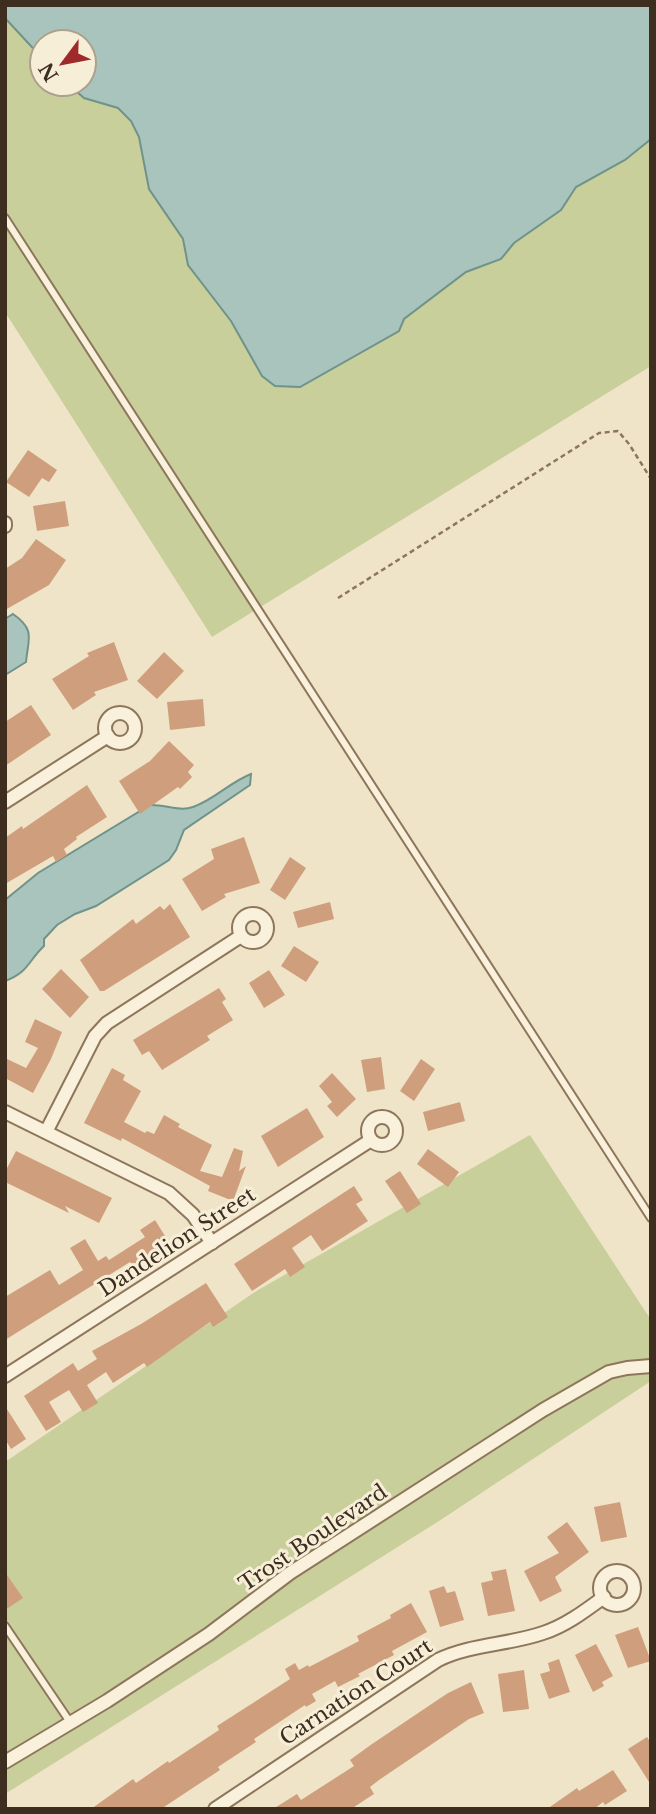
<svg xmlns="http://www.w3.org/2000/svg" width="656" height="1814" font-family="'Libre Baskerville',serif">
<rect width="100%" height="100%" fill="#f0e4c8"/>
<g fill="#c9cf9b">
<polygon points="5,18 42,58 42,84 68,84 84,98 118,108 131,121 139,137 149,189 183,239 188,265 231,321 262,376 275,386 300,387 339,364 404,319 467,272 501,259 514,243 561,211 576,187 625,160 651,139 651,366 212,637 5,312"/>
<polygon points="530,1135 651,1320 651,1381 439,1521 5,1794 5,1462 258,1290"/>
</g>
<g fill="#a9c4bc" stroke="#6f938a" stroke-width="2">
<polygon points="5,5 651,5 651,139 625,160 576,187 561,210 514,243 501,259 466,272 404,319 399,331 300,387 275,386 262,376 231,321 188,265 183,239 149,189 139,137 131,121 118,108 84,98 68,84 84,84 84,42 42,42 42,58 5,18"/>
<path d="M13,614C36,630 28,639 26,662L5,675V619Z"/>
<path d="M251,774L250,785L184,830L176,850L169,860L96,906L75,914L57,925L44,939V946C28,961 29,972 5,981V900L38,873L150,805C164,804 179,812 193,807C214,800 230,782 251,774Z"/>
</g>
<g fill="#cf9f7d">
<polygon points="28,450 57,470 49,482 42,478 29,497 6,482"/>
<polygon points="65,501 69,526 37,531 33,506"/>
<polygon points="36,539 66,560 49,585 5,610 5,569 22,558"/>
<polygon points="114,642 128,680 94,692 96,695 73,710 52,679 89,656 87,653"/>
<polygon points="164,652 184,671 157,699 137,681"/>
<polygon points="203,699 205,726 170,730 167,702"/>
<polygon points="31,705 51,735 5,766 5,722"/>
<polygon points="169,741 194,765 188,772 192,777 180,789 178,787 140,814 119,781 150,761"/>
<polygon points="87,785 107,817 76,837 77,839 64,849 67,855 56,862 53,856 5,884 5,838 22,826 23,829"/>
<polygon points="244,837 260,883 224,894 226,897 202,911 182,879 214,859 211,849"/>
<polygon points="290,857 306,868 285,900 270,890"/>
<polygon points="330,902 334,919 298,928 293,912"/>
<polygon points="170,904 190,937 104,991 100,991 80,960 133,919 136,924 160,906 164,910"/>
<polygon points="294,946 319,962 306,982 281,966"/>
<polygon points="61,969 89,997 70,1018 42,989"/>
<polygon points="269,970 285,995 264,1008 249,983"/>
<polygon points="219,988 226,999 222,1002 233,1020 207,1036 210,1040 162,1070 149,1051 142,1055 133,1040"/>
<polygon points="35,1019 62,1032 51,1059 33,1093 5,1078 5,1058 26,1068 38,1048 25,1042"/>
<polygon points="381,1057 385,1089 367,1092 361,1060"/>
<polygon points="421,1059 435,1069 414,1101 400,1091"/>
<polygon points="112,1068 125,1075 123,1080 141,1091 124,1122 145,1133 147,1131 154,1134 164,1115 180,1124 178,1127 212,1145 200,1171 222,1177 234,1148 243,1151 239,1171 246,1166 233,1201 208,1191 210,1186 122,1138 121,1141 84,1123"/>
<polygon points="332,1073 356,1099 337,1117 327,1106 332,1102 319,1086"/>
<polygon points="460,1102 465,1121 428,1131 423,1112"/>
<polygon points="307,1108 324,1137 278,1167 261,1136"/>
<polygon points="428,1149 459,1172 448,1187 417,1164"/>
<polygon points="16,1151 112,1198 99,1223 65,1206 69,1213 5,1182 5,1172"/>
<polygon points="400,1171 421,1204 407,1213 385,1181"/>
<polygon points="354,1186 363,1200 356,1204 368,1221 322,1251 311,1235 292,1248 305,1267 290,1277 285,1269 252,1291 234,1264"/>
<polygon points="155,1220 170,1244 134,1267 130,1262 5,1340 5,1297 50,1270 59,1285 83,1270 70,1248 85,1239 98,1261 106,1256 109,1260 145,1237 140,1230"/>
<polygon points="206,1283 228,1317 213,1327 210,1322 147,1367 144,1363 113,1383 106,1372 87,1385 98,1403 83,1412 69,1390 49,1402 61,1422 46,1431 24,1396 73,1363 78,1371 97,1359 92,1351 141,1324"/>
<polygon points="5,1406 26,1439 11,1449 5,1439"/>
<polygon points="620,1502 627,1537 601,1542 594,1507"/>
<polygon points="567,1522 589,1552 555,1577 562,1591 540,1602 524,1571 559,1553 547,1537"/>
<polygon points="506,1569 515,1611 488,1616 481,1583 493,1580 491,1572"/>
<polygon points="5,1572 23,1598 5,1610"/>
<polygon points="444,1586 447,1593 455,1591 464,1620 440,1627 429,1591"/>
<polygon points="411,1603 427,1632 392,1651 394,1655 358,1674 360,1676 338,1687 335,1681 312,1694 316,1701 306,1707 305,1705 254,1739 256,1742 218,1767 220,1770 161,1809 91,1809 133,1779 136,1783 168,1761 169,1763 219,1730 217,1726 290,1679 285,1669 295,1663 299,1670 308,1665 309,1667 359,1641 357,1636 391,1618 390,1615"/>
<polygon points="638,1627 651,1661 628,1668 615,1635"/>
<polygon points="596,1644 613,1676 602,1682 604,1686 593,1692 575,1655"/>
<polygon points="559,1659 570,1692 549,1699 540,1674 550,1671 548,1663"/>
<polygon points="524,1670 529,1709 503,1712 498,1674"/>
<polygon points="471,1682 484,1713 469,1719 379,1780 370,1787 374,1794 351,1809 273,1809 297,1794 301,1800 354,1766 350,1760 372,1744 448,1693"/>
<polygon points="647,1737 651,1743 651,1785 628,1749"/>
<polygon points="613,1770 627,1791 605,1805 603,1802 594,1809 547,1809 577,1788 579,1791"/>
</g>
<g fill="none" stroke-linecap="round" stroke-linejoin="round">
<defs>
<g id="service">
<polyline points="5,218 651,1218"/>
<polyline points="5,1626 70,1722"/>
</g>
<g id="minor">
<polyline points="5,523 5,526"/>
<circle cx="120" cy="728" r="15"/>
<polyline points="5,802 108,736"/>
<circle cx="253" cy="928" r="14"/>
<polyline points="5,1112 169,1193 193,1215 212,1243"/>
<circle cx="382" cy="1131" r="14"/>
<polyline points="46,1132 95,1036 107,1023 241,936"/>
<polyline points="5,1376 371,1140"/>
<circle cx="617" cy="1588" r="17"/>
<polyline points="5,1762 107,1701 209,1634 290,1573 543,1410 609,1372 627,1368 651,1366"/>
<path d="M215,1809L438,1660C471,1644 508,1645 543,1633C565,1626 585,1611 604,1597"/>
</g>
</defs>
<use href="#service" stroke="#8d765c" stroke-width="10"/>
<use href="#minor" stroke="#8d765c" stroke-width="16"/>
<polyline stroke="#8d765c" stroke-width="2.5" stroke-dasharray="5 3.5" stroke-linecap="butt" points="338,598 599,433 618,431 629,444 651,479"/>
<use href="#service" stroke="#faf1dc" stroke-width="6"/>
<use href="#minor" stroke="#faf1dc" stroke-width="12"/>
</g>
<g text-anchor="middle" dominant-baseline="central" stroke-width="6" stroke-linejoin="round" paint-order="stroke">
<g font-size="21" fill="#3d2e20" stroke="#f7eed8">
<text transform="translate(177 1242) rotate(-33)">Dandelion Street</text>
<text transform="translate(313 1538) rotate(-34)">Trost Boulevard</text>
<text transform="translate(356 1692) rotate(-33)">Carnation Court</text>
</g>
</g>
<rect width="656" height="1814" fill="none" stroke="#3d2e20" stroke-width="14"/>
<g transform="translate(63 63) rotate(238)"><circle r="33" fill="#f7eed8" stroke="#ada18e" stroke-width="2"/>
<path d="M0-5L12 26L0 18L-12 26Z" fill="#9e2a2b"/>
<text y="-10" font-size="19" font-weight="bold" text-anchor="middle" fill="#3d2e20">N</text>
</g>
</svg>
